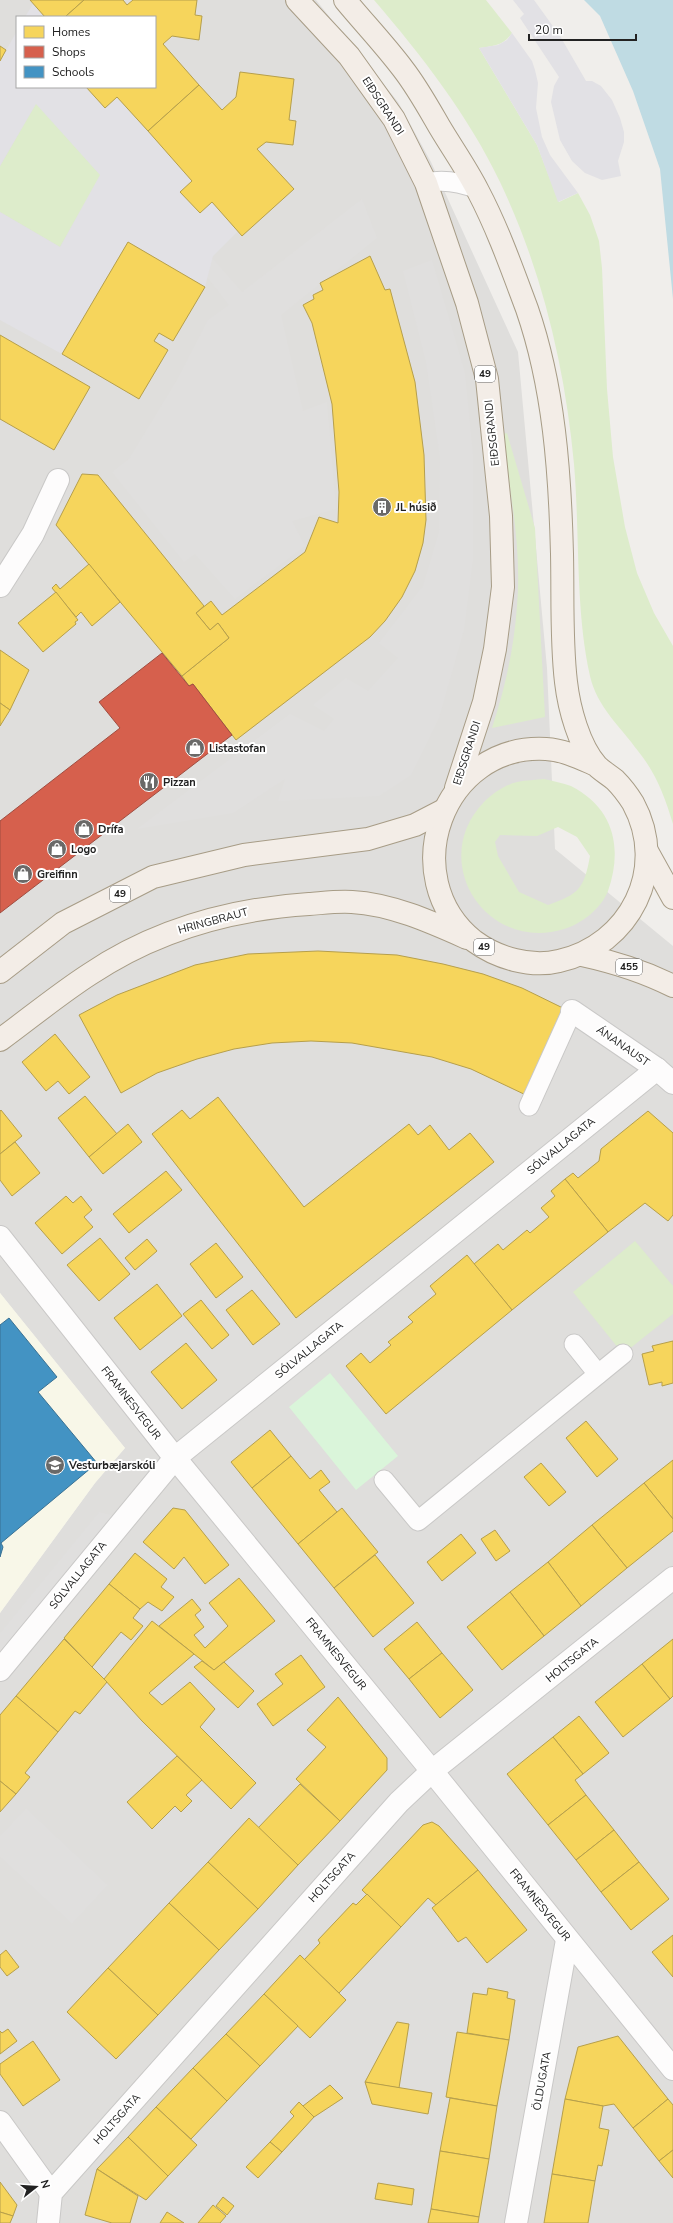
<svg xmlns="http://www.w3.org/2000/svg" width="673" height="2223" font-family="'Nunito Sans',sans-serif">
<rect width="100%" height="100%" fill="#f0eeeb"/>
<path fill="#dfdedc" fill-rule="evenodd" d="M0,0H316L398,102L431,162L518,352L547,668L555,849L673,946V2223H0V1613L95,1483L125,1448L0,1293ZM17,17H155V87H17Z"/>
<polygon fill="#f8f7e8" points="0,1293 125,1448 95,1483 0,1613"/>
<g fill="#ddeccb" fill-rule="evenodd">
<path d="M374,0H486L512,33C503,46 493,46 479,48L537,145L559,202L578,193L590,215L599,241L602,268L607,389L613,457L625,527L637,573L654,613L673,646V824C665,797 656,773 638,751C620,726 597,707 590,676C575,608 580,534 574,464C565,367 542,270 500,182C468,115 422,56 374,0Z"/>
<polygon points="36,103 101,175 60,247 0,212 0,166"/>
<path d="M507,433L535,528L545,717L492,728C505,689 514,648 517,606C522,549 510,490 502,434Z"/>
<path d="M544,779C553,781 563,783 571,786C614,808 623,848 608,891C601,909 581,924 564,929C486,953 427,861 484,802C493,793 505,785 517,782C526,780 536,780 544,779ZM558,827L577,837L590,856C584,889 579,894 548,905L519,892L498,856L495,842L500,835L537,836Z"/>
<polygon points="635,1241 673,1286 673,1314 623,1354 573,1292"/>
</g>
<polygon fill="#daf5da" points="330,1373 398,1456 356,1490 289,1407"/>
<g fill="#e0dfde">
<polygon points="362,199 377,238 281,315 303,411 327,402 336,509 292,521 305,546 235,599 195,554 184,562 112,472 129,459 177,380 208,320 229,305 200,268 212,258 242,292"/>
<polygon points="432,260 465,373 473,455 473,559 464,630 439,718 411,775 379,796 278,801 285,779 233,813 137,829 290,714 324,731 334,719 313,705 346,678 368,691 398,658 379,643 423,586 439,532 440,458 426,362 403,271"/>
<polygon points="99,1512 130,1520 0,1673 0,1633"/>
<polygon points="26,1808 108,1885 72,1924 0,1857 0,1836"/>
</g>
<g fill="#e2e1e5">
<polygon points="513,0 534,0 560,36 586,81 592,81 601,86 612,100 620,118 624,132 624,142 618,161 621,176 602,180 585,173 572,161 560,140 551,102 554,86 559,77 520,18 524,14"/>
<polygon points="33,4 45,17 25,17"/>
<polygon points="17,31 17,87 87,87 105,108 117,97 192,181 180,192 200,213 212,202 238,231 213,256 205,287 128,242 62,354 0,320 0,212 60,247 100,175 36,104 0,166 0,61"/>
<polygon points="512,33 532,61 535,70 538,83 536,108 542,137 550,155 578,193 558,202 537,145 479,48 498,45 507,40"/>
</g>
<polygon fill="#bfdbe3" points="584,0 673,0 673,299 660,169 633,91 600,16"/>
<g fill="#f6d55c" stroke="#b69f4b">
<polygon points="30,0 84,0 65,17 45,17"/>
<polygon points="84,0 123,0 127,5 133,0 197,0 195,15 202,16 199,40 172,36 163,44 199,85 148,131 117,97 105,108 86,87 155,87 155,17 65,17"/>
<polygon points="0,46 6,50 0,61"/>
<polygon points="240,72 294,79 289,120 296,121 293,145 266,142 257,149 294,189 242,236 212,202 200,213 180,192 192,181 148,131 199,85 222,110 236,97"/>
<polygon points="128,242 205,287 173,341 159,333 154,341 168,350 139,399 62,354"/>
<polygon points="370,256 385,290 390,289 415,382 424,455 426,520 423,543 415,571 402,597 385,621 370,637 236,740 193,684 189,686 182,676 229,638 218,623 210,630 196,613 211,601 222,615 305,552 319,517 338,523 339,492 332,404 312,323 303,305 314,299 313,295 323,290 320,283"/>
<polygon points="0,335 90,387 54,450 0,419"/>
<polygon points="82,474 98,475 204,606 196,613 210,630 218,623 229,638 182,676 56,525"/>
<polygon points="89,564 120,602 92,626 81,612 76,617 52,588 56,584 60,589"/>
<polygon points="56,592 78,620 75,622 76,624 43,652 18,623"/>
<polygon points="0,650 29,670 10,710 0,703"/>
<polygon points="0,703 10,710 0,726"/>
<polygon points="318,951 397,955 443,964 483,974 522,988 569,1011 528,1096 471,1069 432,1057 352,1043 311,1041 272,1043 234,1049 197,1059 157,1073 121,1093 79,1015 117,995 195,965 248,954"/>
<polygon points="55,1034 90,1077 69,1094 58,1081 46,1091 22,1062"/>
<polygon points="85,1096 117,1134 89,1157 58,1118"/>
<polygon points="218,1097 304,1207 409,1124 418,1135 430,1125 449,1150 470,1133 494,1162 296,1318 152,1134 182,1110 190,1119"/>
<polygon points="1,1110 22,1136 0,1154 0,1111"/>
<polygon points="648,1111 673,1133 673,1215 668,1221 645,1203 608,1232 565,1179 573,1173 578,1178 589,1169 599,1161 601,1149"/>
<polygon points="128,1124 142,1142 103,1174 89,1157"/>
<polygon points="15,1142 40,1173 12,1196 0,1180 0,1154"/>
<polygon points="166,1171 182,1190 129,1233 113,1214"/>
<polygon points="565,1179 608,1232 512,1310 474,1264 498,1244 503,1250 527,1230 530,1233 549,1217 541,1208 555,1196 551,1191"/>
<polygon points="66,1196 73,1203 81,1196 92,1210 84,1217 93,1227 62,1254 35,1223"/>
<polygon points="100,1238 130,1274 99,1301 67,1265"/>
<polygon points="147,1239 157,1251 135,1270 125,1258"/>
<polygon points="216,1243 243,1277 216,1298 190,1264"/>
<polygon points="467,1255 512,1310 386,1414 346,1366 361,1353 370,1363 391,1345 388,1342 413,1322 408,1317 436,1294 430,1286"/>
<polygon points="157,1284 182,1316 140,1350 114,1318"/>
<polygon points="252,1290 280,1324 253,1345 226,1310"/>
<polygon points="201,1300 229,1335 212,1349 183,1314"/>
<polygon points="673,1341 673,1383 662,1386 662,1382 649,1385 642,1354 654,1351 652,1346"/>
<polygon points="186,1343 217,1380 182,1409 151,1372"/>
<polygon points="586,1421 618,1459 597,1477 566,1438"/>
<polygon points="270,1430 291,1456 252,1488 231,1462"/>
<polygon points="291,1456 310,1479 321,1470 330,1482 319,1490 337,1512 298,1544 252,1488"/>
<polygon points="673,1460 673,1519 644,1483"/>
<polygon points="541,1463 566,1492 549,1506 524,1477"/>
<polygon points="644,1483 673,1519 673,1531 627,1568 592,1525"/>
<polygon points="173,1508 185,1510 229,1565 205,1584 184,1557 174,1569 143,1542"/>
<polygon points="342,1508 378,1552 334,1588 298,1544"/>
<polygon points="592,1525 627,1568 581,1606 548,1562"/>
<polygon points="495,1530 510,1551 496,1561 481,1539"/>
<polygon points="461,1534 476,1553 442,1581 427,1562"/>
<polygon points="135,1553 167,1579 161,1587 174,1597 162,1611 148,1602 140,1609 109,1584"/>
<polygon points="375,1555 414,1603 373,1637 334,1588"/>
<polygon points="548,1562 581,1606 544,1636 510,1592"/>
<polygon points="239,1578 275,1621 214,1670 159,1626 192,1599 201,1610 195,1615 204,1627 194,1635 205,1648 228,1626 209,1603"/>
<polygon points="109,1584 140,1609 133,1618 143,1626 131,1640 121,1632 92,1667 64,1638"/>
<polygon points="510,1592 544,1636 502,1670 467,1627"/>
<polygon points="152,1621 194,1654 149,1693 162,1705 190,1682 215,1709 200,1727 256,1783 231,1809 142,1721 104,1679"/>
<polygon points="417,1622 442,1653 409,1679 384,1649"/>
<polygon points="64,1639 107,1682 80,1714 75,1711 58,1732 16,1696"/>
<polygon points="673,1639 673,1696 670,1699 642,1664"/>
<polygon points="442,1653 473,1690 440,1718 409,1679"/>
<polygon points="301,1655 325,1687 273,1726 257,1704 283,1684 275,1674"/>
<polygon points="202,1661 214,1670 224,1662 254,1691 238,1708 194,1667"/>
<polygon points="642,1664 670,1699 623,1737 595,1702"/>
<polygon points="16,1696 58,1732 25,1773 30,1777 16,1794 0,1781 0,1715"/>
<polygon points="338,1697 387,1758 387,1770 340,1821 296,1779 326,1747 307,1730"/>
<polygon points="579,1716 609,1753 583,1774 553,1737"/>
<polygon points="553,1737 583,1774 575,1780 586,1795 548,1825 507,1774"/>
<polygon points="177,1756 202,1780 186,1795 192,1801 181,1812 175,1806 152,1829 127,1802"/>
<polygon points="0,1781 16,1794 0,1812"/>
<polygon points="300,1784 340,1821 298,1865 258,1828"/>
<polygon points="586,1795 614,1830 576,1860 548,1825"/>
<polygon points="249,1818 298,1865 258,1909 208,1862"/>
<polygon points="432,1822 439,1826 478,1870 436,1905 428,1898 401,1927 362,1890 423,1825"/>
<polygon points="614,1830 639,1862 601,1892 576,1860"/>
<polygon points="208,1862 258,1909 219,1950 169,1903"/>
<polygon points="639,1862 669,1899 631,1930 601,1892"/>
<polygon points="478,1870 527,1930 487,1963 466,1937 458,1942 432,1908"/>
<polygon points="367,1894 401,1927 339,1993 304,1960 320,1943 318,1940 353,1903 356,1905"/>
<polygon points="169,1903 219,1950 158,2015 108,1968"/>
<polygon points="673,1935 673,1977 652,1952"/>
<polygon points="6,1950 19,1967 7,1976 0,1967 0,1955"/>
<polygon points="300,1955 346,2000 310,2038 264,1994"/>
<polygon points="108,1968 158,2015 116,2059 67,2012"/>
<polygon points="488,1988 508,1992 507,1998 515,2000 509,2040 467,2033 473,1993 487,1995"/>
<polygon points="264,1994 298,2026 260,2066 226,2034"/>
<polygon points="397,2022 409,2024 399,2088 365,2082"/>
<polygon points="8,2029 17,2041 0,2054 0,2031 2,2033"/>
<polygon points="457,2032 509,2040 497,2106 446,2097"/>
<polygon points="226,2034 260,2066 227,2101 193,2068"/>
<polygon points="618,2036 668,2099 633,2128 614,2104 603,2106 565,2099 578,2047"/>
<polygon points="33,2041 60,2080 23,2106 0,2074 0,2064"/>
<polygon points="193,2068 227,2101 191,2139 156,2107"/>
<polygon points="365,2082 432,2093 428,2114 372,2104"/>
<polygon points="330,2085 343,2098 314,2117 303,2106"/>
<polygon points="450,2098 497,2106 489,2159 440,2151"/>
<polygon points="565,2099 603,2106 599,2128 609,2130 602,2166 598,2165 595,2181 552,2174"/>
<polygon points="668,2099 673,2105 673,2150 659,2161 633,2128"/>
<polygon points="299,2102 314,2117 282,2152 270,2142 294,2116 290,2112"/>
<polygon points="156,2107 197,2145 168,2176 128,2137"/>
<polygon points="128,2137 168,2176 146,2200 97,2169"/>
<polygon points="270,2142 282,2152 258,2178 246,2167"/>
<polygon points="673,2150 673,2178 659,2161"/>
<polygon points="440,2151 489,2159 479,2217 431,2209"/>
<polygon points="97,2169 138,2196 130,2223 112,2223 85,2215"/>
<polygon points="552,2174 595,2181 588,2223 544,2223"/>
<polygon points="0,2182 17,2205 13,2216 0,2212"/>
<polygon points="378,2183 414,2189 412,2205 375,2199"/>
<polygon points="223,2197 234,2206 227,2215 216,2206"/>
<polygon points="213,2205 226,2216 220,2223 198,2223"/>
<polygon points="431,2209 479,2217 478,2223 428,2223"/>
<polygon points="0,2212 13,2216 10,2223 0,2223"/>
<polygon points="167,2212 184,2223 160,2223"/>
</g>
<polygon fill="#d6604d" stroke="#a04d40" points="162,653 189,686 193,684 232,735 0,913 0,821 120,728 99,702"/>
<polygon fill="#4393c3" stroke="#397193" points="9,1318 57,1377 38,1392 97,1463 1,1543 3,1547 0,1557 0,1325"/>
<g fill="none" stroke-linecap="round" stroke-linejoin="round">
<defs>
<g id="service">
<path d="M426,183C444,179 460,182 477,189"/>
<polyline points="529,1106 572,1011"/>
<polyline points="574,1344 598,1374"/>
<polyline points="384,1480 418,1521 623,1354"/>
</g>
<g id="minor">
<polyline points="0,586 33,534 58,480"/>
<polyline points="572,1011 657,1069 673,1083"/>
<polyline points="0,1237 175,1458 432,1771 673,2069"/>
<polyline points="0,1670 175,1458 657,1069"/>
<polyline points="0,2122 51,2193"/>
<polyline points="48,2223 51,2193 399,1802 432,1771 673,1578"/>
<polyline points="516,2223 567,1940"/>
</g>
<g id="primary">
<polyline points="297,0 349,56 394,119 426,183 467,303 487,379 501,516 503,587 495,649 484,702 456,788"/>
<path d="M345,0C364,23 385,45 403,69C417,87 428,107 439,126C452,148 467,169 478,191C498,229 512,269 527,309C554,387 560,472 562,554C563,597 561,640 566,682C569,708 579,746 597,766C602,771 609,775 615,780C621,786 628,795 633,803C669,869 630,945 559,961C531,968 497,958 474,941C394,877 443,743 546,749C564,750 580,758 596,765"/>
<polyline points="647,851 673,898"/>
<path d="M582,955C614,962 643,971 673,986"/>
<polyline points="0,972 63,923 153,877 244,855 368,839 415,825 444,810"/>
<path d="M0,1040C30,1018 59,994 90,974C156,930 231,909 309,904C323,903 338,901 352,902C391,904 431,922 467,938"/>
</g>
</defs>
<use href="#service" stroke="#c9c8c7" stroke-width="21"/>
<use href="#minor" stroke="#c9c8c7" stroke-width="24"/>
<use href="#primary" stroke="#a79c86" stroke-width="24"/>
<use href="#service" stroke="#fdfcfc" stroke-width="19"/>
<use href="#minor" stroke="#fdfcfc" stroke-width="22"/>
<use href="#primary" stroke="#f3ede7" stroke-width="22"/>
</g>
<defs>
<symbol id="building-disc" viewBox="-11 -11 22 22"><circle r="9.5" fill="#6a6968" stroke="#fff"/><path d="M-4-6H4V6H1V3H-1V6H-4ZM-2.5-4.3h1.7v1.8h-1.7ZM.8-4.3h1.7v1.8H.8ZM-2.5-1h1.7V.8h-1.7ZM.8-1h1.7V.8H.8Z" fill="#fff"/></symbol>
<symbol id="shop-disc" viewBox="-11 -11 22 22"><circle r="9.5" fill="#6a6968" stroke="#fff"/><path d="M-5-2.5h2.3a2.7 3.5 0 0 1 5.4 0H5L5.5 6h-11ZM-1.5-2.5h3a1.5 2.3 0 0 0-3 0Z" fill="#fff"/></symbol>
<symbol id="restaurant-disc" viewBox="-11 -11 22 22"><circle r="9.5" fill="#6a6968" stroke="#fff"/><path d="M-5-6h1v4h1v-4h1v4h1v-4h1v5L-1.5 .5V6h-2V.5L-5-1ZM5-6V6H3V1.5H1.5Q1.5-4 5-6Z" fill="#fff"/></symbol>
<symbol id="school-disc" viewBox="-11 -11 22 22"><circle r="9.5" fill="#6a6968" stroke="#fff"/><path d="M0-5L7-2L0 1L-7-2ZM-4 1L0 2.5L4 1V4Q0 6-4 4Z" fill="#fff"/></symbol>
</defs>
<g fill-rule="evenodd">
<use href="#building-disc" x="371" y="496" width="22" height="22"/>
<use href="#shop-disc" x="184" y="737" width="22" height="22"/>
<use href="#restaurant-disc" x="138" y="771" width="22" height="22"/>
<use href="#shop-disc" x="73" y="818" width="22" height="22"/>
<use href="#shop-disc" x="46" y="838" width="22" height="22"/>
<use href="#shop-disc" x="12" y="863" width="22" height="22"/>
<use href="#school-disc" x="44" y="1454" width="22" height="22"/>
</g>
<g text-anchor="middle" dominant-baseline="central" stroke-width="4" stroke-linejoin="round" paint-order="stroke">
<g fill="#fff" stroke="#646464" stroke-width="1">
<rect x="475" y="366" width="20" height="16" rx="3"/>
<rect x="110" y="886" width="20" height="16" rx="3"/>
<rect x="474" y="939" width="20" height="16" rx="3"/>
<rect x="616" y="959" width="26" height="16" rx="3"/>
</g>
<g font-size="10" font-weight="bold" fill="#222">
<text x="485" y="374">49</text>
<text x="120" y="894">49</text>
<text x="484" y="947">49</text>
<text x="629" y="967">455</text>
</g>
<g font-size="11" fill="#222" stroke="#fff">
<text transform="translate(383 106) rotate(57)">EIÐSGRANDI</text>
<text transform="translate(492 433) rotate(-96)">EIÐSGRANDI</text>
<text transform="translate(467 753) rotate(-72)">EIÐSGRANDI</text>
<text transform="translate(213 921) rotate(-15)">HRINGBRAUT</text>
<text transform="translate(623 1046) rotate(35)">ÁNANAUST</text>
<text transform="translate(561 1146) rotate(-39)">SÓLVALLAGATA</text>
<text transform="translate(309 1350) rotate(-39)">SÓLVALLAGATA</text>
<text transform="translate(131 1403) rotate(52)">FRAMNESVEGUR</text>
<text transform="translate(78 1575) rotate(-51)">SÓLVALLAGATA</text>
<text transform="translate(336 1654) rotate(51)">FRAMNESVEGUR</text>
<text transform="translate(572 1660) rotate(-39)">HOLTSGATA</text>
<text transform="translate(332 1877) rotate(-48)">HOLTSGATA</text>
<text transform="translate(540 1905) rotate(51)">FRAMNESVEGUR</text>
<text transform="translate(542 2081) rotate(-80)">ÖLDUGATA</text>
<text transform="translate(117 2119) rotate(-48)">HOLTSGATA</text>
</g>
<g font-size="11" font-weight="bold" fill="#222" stroke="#fff" text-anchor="start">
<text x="396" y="507">JL húsið</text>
<text x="209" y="748">Listastofan</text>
<text x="163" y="782">Pizzan</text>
<text x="98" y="829">Drífa</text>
<text x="71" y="849">Logo</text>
<text x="37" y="874">Greifinn</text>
<text x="69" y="1465">Vesturbæjarskóli</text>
</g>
</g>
<rect x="16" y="16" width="140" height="72" fill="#ffffff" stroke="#a7a7a7"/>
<rect x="24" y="26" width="20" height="12" fill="#f6d55c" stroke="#a7a7a7"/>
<text x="52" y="36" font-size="12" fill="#222222">Homes</text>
<rect x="24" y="46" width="20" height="12" fill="#d6604d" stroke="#a7a7a7"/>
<text x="52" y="56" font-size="12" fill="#222222">Shops</text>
<rect x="24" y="66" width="20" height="12" fill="#4393c3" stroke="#a7a7a7"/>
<text x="52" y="76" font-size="12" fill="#222222">Schools</text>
<g transform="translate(36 2187) rotate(73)" stroke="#ffffff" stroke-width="3" paint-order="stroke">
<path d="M0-3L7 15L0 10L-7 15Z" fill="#222222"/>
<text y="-6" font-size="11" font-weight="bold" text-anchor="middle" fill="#222222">N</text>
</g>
<path d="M529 34v6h107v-6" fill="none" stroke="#222222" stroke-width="2"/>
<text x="535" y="34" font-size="12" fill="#222222" stroke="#ffffff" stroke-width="3" paint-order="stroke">20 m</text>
</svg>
